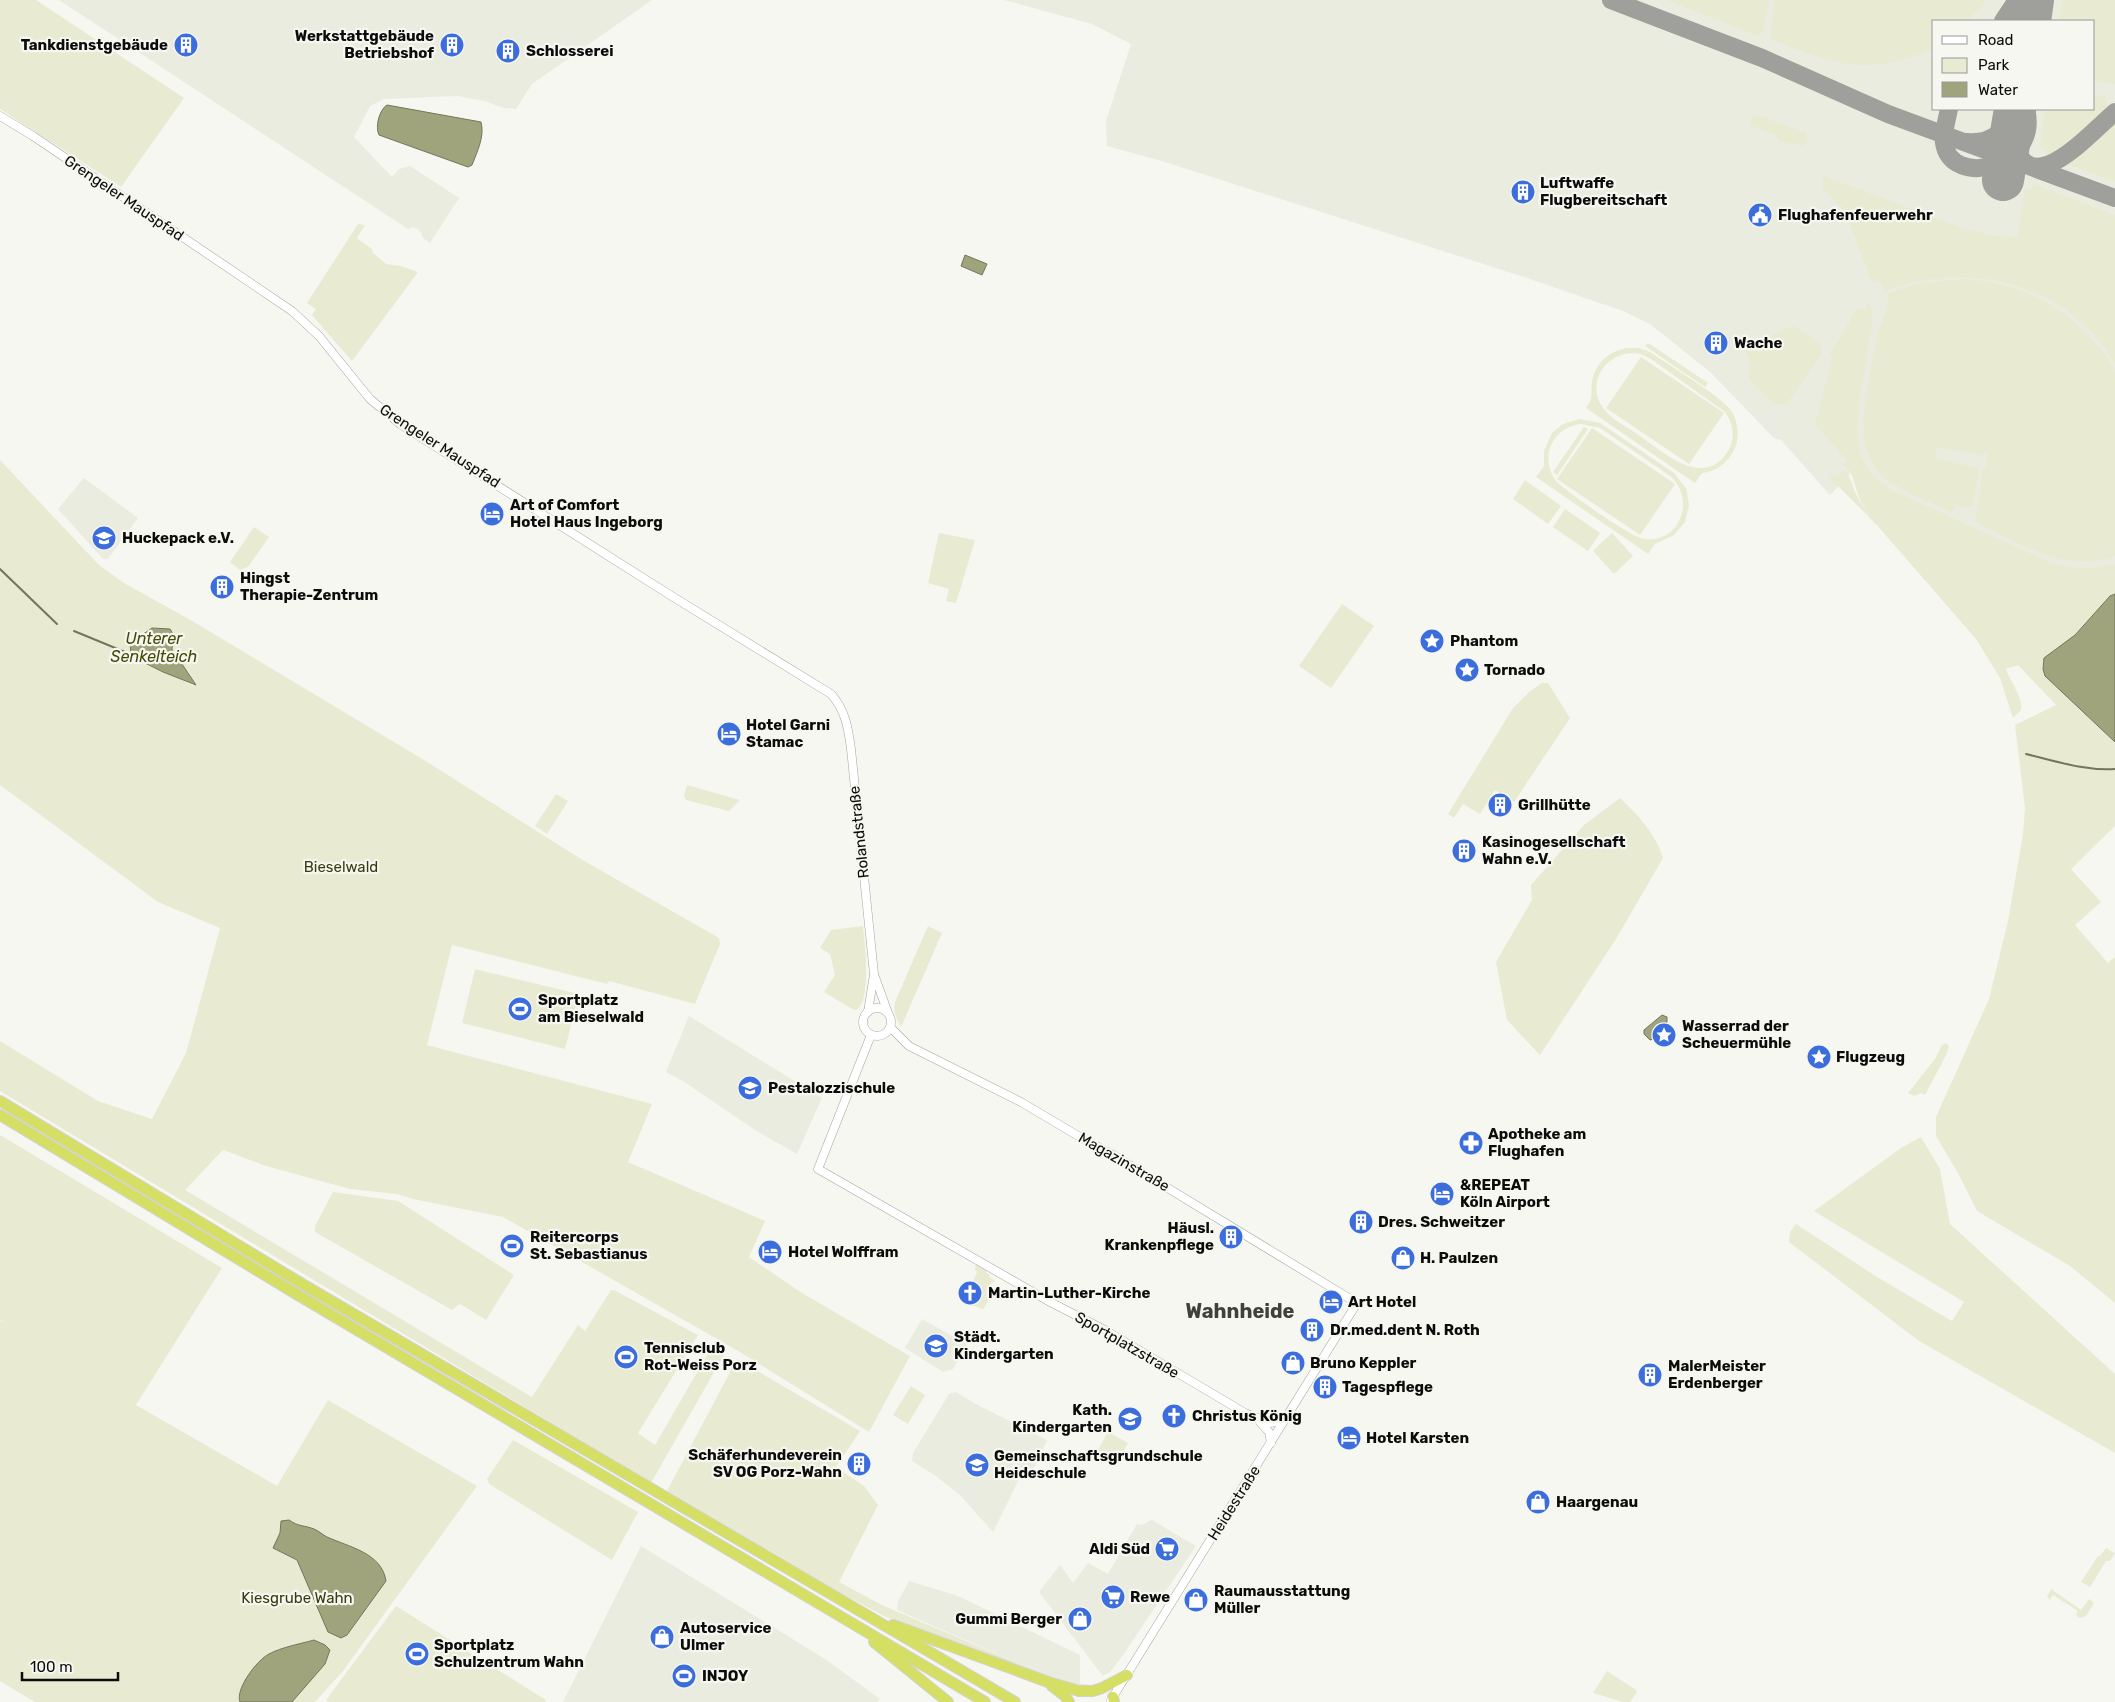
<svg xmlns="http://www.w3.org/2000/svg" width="2115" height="1702" font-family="Rubik,sans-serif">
<rect width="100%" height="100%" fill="#f6f7f1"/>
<g fill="#eaecdf" fill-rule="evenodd">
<polygon points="59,0 652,0 532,84 516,109 504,108 484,101 457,96 384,99 370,106 354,137 392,177 399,169 410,166 459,198 430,243 423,238 421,232 414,227 408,229"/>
<path d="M1004,0H2115V567L2069,584L1875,524L1864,512L1851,473L1830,495L1781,440L1774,438L1710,372L1650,324L1623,311L1524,277L1162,161L1107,146L1106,121L1131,44L1092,24ZM1934,21H2094V109H1934Z"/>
<polygon points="84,478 138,518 108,559 103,559 58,509"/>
<polygon points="689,1016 822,1098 797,1154 755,1130 683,1081 666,1072"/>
<polygon points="922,1319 967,1344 953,1369 943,1372 905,1348"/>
<polygon points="956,1392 974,1403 1047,1440 1032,1473 1024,1469 993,1532 960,1495 936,1476 912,1461 913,1453 949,1394"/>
<polygon points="1152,1520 1196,1546 1123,1655 1110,1672 1103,1676 1039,1592 1060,1565 1073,1583 1088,1563 1108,1574 1137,1524 1141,1525"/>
<polygon points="641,1546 825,1659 880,1699 878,1702 563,1702"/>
<polygon points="909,1581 958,1596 1080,1655 1080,1684 1067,1682 1027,1667 897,1610 898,1601"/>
</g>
<g fill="#e8ebd2" fill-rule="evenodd">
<polygon points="0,0 36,0 184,98 121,187 0,109"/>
<polygon points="1666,0 1769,0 1764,31 1759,36"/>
<path d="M1774,0H1986L1982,7L1966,21H1934V49C1862,77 1838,65 1770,39Z"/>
<polygon points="2063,0 2115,0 2115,84 2094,81 2094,21 2059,21"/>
<polygon points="2094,95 2105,97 2108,109 2067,145 2048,156 2040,145 2045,109 2094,109"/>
<polygon points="1754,114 1805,132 1807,138 1804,146 1779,141 1776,135 1749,125"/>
<polygon points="2115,122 2115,182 2067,164 2072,161"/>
<path d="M1824,176L1962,228L1996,236L2017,237L2025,189L2032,190L2033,184L2115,215V364C2067,283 1971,259 1885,291L1880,281L1872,283L1844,209L1822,189Z"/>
<polygon points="358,224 365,225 357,238 373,250 372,252 386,264 401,266 418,272 352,361 312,315 316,309 307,303"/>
<path d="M1964,279C2027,283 2083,315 2115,370V556C2066,574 2018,542 1975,522L1983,469L1986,468L1988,454L1983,453L1982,455L1936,447L1935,459L1979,468L1973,507L1956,505L1954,510L1951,512C1931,502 1907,494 1889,481C1845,450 1870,382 1877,337C1880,322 1890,309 1887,294L1921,283Z"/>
<path d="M1869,302L1872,312V323C1869,343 1866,364 1862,384C1855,427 1849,465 1893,491L2051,563C2072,570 2091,570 2112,564L2115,566V594L2110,596L2074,635L2043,662L2045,676L2115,742V826L2071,869L2101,902L2075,925L2108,963L2115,957V1303L2070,1266L1977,1211L1959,1175L1936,1136V1117L1989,999L2008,921L2023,834L2025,808L2015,725L2056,705L2018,665L2006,669C2009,679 2024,700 2021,709C2020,712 2015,716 2013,718L2000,678L1976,639L1869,516L1863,502L1859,497L1851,472L1842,464L1848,462L1815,424L1832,358L1829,355L1857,309L1867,311L1866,305Z"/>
<polygon points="1793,326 1820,343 1822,353 1786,405 1772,403 1749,379 1750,360 1741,347"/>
<polygon points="1648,343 1708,383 1705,387 1645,346"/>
<path d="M1627,348H1639L1650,352C1668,365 1722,396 1732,412C1739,424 1740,440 1733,452C1726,464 1715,472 1702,473L1695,483L1586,408C1595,395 1590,395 1592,382C1595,363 1609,351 1627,348ZM1632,353L1641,354L1651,359L1725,412C1733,423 1736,438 1728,451C1704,490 1663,452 1640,436C1628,427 1611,420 1603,408C1586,384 1604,354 1632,353Z"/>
<polygon points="1641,357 1724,413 1689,464 1606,408"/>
<path d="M1579,419L1600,423L1674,473L1686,488L1689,505L1685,522L1674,535L1655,544L1648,554L1536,477L1544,466V451L1552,433L1563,424ZM1581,424L1600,428L1670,476C1696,498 1681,544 1644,539C1629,536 1570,494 1557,482C1538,459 1552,427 1581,424Z"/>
<polygon points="1584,427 1588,429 1557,475 1553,472"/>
<polygon points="1592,428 1675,484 1640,535 1557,479"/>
<path d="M0,460L99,565L124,583L194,622L424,760L586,862L719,938L720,944L695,1004L609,981L607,984L452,945L427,1045L652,1104L628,1162L765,1221L749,1257L802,1293L910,1356L869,1432L740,1352L503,1217L413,1199L397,1194L350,1189L266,1166L223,1150L185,1190L532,1397L578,1325L585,1331L611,1290H614L698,1335L638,1433L655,1445L713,1345L725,1353L651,1483L0,1091V1041L98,1101L152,1119L186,1053L220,928L158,902L0,785ZM157,628L170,629C177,642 169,648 173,660C184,665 192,674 194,686L134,657L131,653L132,639L147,630Z"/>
<path d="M1844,470C1852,477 1852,487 1857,496C1860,502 1864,507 1866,514L1828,476H1837Z"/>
<polygon points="1525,480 1561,506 1548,524 1513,499"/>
<polygon points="1565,509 1600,533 1588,551 1553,527"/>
<polygon points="254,527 269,537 248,567 240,570 230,562"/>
<polygon points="939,533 975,540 956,603 946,601 949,589 928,583"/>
<polygon points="1612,533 1633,556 1614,574 1593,551"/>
<polygon points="1342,604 1374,626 1331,688 1299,666"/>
<polygon points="1542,683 1548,683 1570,718 1514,802 1495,790 1480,814 1463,804 1454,818 1448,814 1513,708 1529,692"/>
<polygon points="687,785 740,800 729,811 686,800 684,796"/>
<polygon points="556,794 568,801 547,834 535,826"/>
<path d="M1620,798C1639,816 1655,833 1663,858L1616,939L1540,1055L1507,1020L1496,962L1532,900L1531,885L1584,825Z"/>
<path d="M863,926C865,943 872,1002 856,1010L852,1009L824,992L835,975L830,954L820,948L831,930Z"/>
<path d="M928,926L942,933L901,1027C896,1018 893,1012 895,1002Z"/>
<polygon points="475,969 579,994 565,1049 462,1023"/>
<polygon points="1946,1043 1949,1046 1946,1055 1925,1095 1922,1093 1914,1096 1908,1093 1935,1059 1942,1045"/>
<polygon points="0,1135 222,1268 136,1405 277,1486 328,1400 477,1486 343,1671 315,1702 35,1702 0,1681 0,1321 6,1323 0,1320"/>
<polygon points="1921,1137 1940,1169 1950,1224 2115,1374 2115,1453 1919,1341 1789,1242 1790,1232 1796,1224 1877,1277 1952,1321 1964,1302 1814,1211 1901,1148"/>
<polygon points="333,1192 398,1201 514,1275 486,1320 460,1304 452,1310 315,1232 315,1226"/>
<polygon points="976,1265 987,1270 986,1273 990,1275 989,1277 995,1281 994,1283 992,1282 986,1293 991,1296 983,1309 968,1304 977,1304 981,1298 981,1289 972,1284 977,1272 975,1270"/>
<polygon points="737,1359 860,1431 836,1467 864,1486 878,1505 839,1582 882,1605 1027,1667 1067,1682 1099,1686 1092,1688 1064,1684 886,1617 839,1592 667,1491"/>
<polygon points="911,1386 925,1395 908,1424 893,1415"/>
<polygon points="1108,1432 1128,1443 1117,1463 1096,1453"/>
<polygon points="513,1440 638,1512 612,1560 489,1484 487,1479"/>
<polygon points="2106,1548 2115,1553 2110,1561 2106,1561 2090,1587 2081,1582 2098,1556 2100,1556"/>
<polygon points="2051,1589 2081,1610 2089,1599 2094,1603 2086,1616 2079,1618 2076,1615 2078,1611 2053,1595 2050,1600 2047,1597"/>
<polygon points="396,1606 546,1700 545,1702 330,1702 326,1700"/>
<polygon points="1607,1671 1636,1690 1637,1692 1630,1702 1623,1702 1593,1693"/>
</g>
<g fill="#9fa47d" stroke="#73765a">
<path d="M387,105L481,122C485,136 477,152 472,165L468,167L379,135C375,127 379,110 387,105Z"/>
<polygon points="965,255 987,264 982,275 961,266"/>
<polygon points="2115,594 2115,742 2045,676 2043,669 2044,658 2075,635 2110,596"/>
<polygon points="152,628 170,629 175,637 172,648 173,660 182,664 196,685 163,672 133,657 131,654 130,643"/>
<polygon points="1662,1015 1667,1017 1667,1022 1657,1038 1650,1040 1644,1034 1644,1030"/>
<path d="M289,1520C299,1527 304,1525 314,1529C319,1531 323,1535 327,1537C349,1547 382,1553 386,1581L347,1635L341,1638L328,1632L297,1560L273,1548L280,1533L281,1521Z"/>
<path d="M314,1640L325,1645L330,1650L325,1664L292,1702H240C235,1689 257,1660 269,1654C282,1647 300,1644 314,1640Z"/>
</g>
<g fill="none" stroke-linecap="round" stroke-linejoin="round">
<g stroke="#73765a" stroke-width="2">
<polyline points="0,569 57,624"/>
<polyline points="74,631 125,652"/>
<path d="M2026,754C2055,761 2084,771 2115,769"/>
</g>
<g stroke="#9fa09b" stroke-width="18">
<polyline points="1611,0 1762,58 1888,114 2115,198"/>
<polyline points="2003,21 2017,0"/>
<path d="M1949,109C1947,119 1943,132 1944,143C1951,189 2041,168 2026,109"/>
<path d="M2012,131C2023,210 2086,137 2115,112"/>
<path d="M1967,142C1991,144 2007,131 2015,109"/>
</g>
<g stroke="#9fa09b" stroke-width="42">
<polyline points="2030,21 2033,0"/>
<polyline points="2003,180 2015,109"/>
</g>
<defs>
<g id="secondary">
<path d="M0,116L33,136L292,311L319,336L370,399L400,424L670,595L831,694C846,711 848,728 851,749L874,974L868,1012"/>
<polyline points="875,977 888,1013"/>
<circle cx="877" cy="1022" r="14"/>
<polyline points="890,1027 909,1046 1021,1102 1080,1137 1115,1156 1357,1303 1111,1700"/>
<polyline points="871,1035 818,1169 1052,1303 1105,1330 1245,1413 1270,1423 1284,1421"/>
<polyline points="1260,1422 1269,1432 1271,1443"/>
</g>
<g id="motorway">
<polyline points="0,1101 304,1285 1015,1702"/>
<polyline points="0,1115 298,1295 985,1702"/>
<polyline points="893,1625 1048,1682 1079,1691 1093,1691 1102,1688 1127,1675"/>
<polyline points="874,1642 948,1702"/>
<polyline points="1052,1686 1065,1696 1069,1702"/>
<polyline points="1113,1697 1114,1702"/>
</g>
</defs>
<use href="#secondary" stroke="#a4a59f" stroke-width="9"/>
<use href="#motorway" stroke="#d3d3d3" stroke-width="12"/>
<use href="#secondary" stroke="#fff" stroke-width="8"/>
<use href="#motorway" stroke="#d5df64" stroke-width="10"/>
</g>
<defs>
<symbol id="building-disc" viewBox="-11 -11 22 22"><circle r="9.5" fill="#3b6ddd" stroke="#f6f7f1"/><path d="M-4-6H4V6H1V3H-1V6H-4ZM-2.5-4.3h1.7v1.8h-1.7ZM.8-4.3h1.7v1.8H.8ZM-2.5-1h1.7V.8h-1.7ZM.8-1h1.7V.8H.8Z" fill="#fff"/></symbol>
<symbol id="civic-disc" viewBox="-11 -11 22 22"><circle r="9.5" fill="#3b6ddd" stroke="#f6f7f1"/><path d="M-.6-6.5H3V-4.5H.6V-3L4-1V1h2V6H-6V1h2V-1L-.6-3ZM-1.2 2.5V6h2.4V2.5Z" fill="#fff"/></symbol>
<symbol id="hotel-disc" viewBox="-11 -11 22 22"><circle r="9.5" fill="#3b6ddd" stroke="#f6f7f1"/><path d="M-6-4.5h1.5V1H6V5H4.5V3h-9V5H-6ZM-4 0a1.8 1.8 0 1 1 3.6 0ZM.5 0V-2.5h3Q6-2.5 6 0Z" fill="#fff"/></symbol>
<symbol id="school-disc" viewBox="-11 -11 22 22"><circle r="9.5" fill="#3b6ddd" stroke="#f6f7f1"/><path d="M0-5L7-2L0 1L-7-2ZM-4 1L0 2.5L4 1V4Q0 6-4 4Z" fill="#fff"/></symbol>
<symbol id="sight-disc" viewBox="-11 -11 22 22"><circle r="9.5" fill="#3b6ddd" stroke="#f6f7f1"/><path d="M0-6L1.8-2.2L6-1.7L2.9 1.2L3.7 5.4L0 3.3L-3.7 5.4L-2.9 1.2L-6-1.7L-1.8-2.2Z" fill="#fff"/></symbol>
<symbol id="stadium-disc" viewBox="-11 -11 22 22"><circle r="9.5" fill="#3b6ddd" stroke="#f6f7f1"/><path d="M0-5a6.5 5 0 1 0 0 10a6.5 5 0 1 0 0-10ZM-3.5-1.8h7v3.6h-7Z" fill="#fff"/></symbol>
<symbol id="pharmacy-disc" viewBox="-11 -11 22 22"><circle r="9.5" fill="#3b6ddd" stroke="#f6f7f1"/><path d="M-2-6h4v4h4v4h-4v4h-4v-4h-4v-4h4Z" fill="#fff"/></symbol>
<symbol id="shop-disc" viewBox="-11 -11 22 22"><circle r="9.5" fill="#3b6ddd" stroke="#f6f7f1"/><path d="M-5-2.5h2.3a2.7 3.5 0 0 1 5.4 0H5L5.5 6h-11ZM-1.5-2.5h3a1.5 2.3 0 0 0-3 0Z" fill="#fff"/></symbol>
<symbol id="church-disc" viewBox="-11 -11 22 22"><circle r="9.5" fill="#3b6ddd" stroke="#f6f7f1"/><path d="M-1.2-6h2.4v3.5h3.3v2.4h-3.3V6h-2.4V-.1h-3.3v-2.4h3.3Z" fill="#fff"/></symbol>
<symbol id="supermarket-disc" viewBox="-11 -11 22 22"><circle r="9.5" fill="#3b6ddd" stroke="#f6f7f1"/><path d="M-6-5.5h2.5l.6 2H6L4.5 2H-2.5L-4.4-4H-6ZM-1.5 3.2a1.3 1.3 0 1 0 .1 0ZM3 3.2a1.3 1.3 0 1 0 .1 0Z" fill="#fff"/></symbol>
</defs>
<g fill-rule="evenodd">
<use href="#building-disc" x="172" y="31" width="28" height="28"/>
<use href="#building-disc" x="438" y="31" width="28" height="28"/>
<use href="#building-disc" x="494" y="37" width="28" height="28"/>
<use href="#building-disc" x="1509" y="178" width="28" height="28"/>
<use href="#civic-disc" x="1746" y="201" width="28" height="28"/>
<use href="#building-disc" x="1702" y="329" width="28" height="28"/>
<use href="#hotel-disc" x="478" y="500" width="28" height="28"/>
<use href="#school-disc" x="90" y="524" width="28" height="28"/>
<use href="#building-disc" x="208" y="573" width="28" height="28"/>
<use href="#sight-disc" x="1418" y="627" width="28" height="28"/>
<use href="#sight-disc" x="1453" y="656" width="28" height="28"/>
<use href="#hotel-disc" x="715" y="720" width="28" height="28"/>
<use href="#building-disc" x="1486" y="791" width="28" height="28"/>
<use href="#building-disc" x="1450" y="837" width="28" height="28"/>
<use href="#stadium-disc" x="506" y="995" width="28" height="28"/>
<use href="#sight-disc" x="1650" y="1021" width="28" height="28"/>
<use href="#sight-disc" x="1805" y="1043" width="28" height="28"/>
<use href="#school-disc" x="736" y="1074" width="28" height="28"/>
<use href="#pharmacy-disc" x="1457" y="1129" width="28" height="28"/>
<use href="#hotel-disc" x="1428" y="1180" width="28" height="28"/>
<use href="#building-disc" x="1347" y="1208" width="28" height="28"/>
<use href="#building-disc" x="1217" y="1223" width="28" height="28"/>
<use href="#stadium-disc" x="498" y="1232" width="28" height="28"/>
<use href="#hotel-disc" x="756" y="1238" width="28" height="28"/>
<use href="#shop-disc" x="1389" y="1244" width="28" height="28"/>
<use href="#church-disc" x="956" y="1279" width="28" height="28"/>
<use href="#hotel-disc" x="1317" y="1288" width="28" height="28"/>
<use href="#building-disc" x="1298" y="1316" width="28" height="28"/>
<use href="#school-disc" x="922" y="1332" width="28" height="28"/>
<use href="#stadium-disc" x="612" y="1343" width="28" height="28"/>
<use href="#shop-disc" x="1279" y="1349" width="28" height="28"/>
<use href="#building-disc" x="1636" y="1361" width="28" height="28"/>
<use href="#building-disc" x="1311" y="1373" width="28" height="28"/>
<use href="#church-disc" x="1160" y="1402" width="28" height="28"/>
<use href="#school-disc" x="1116" y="1405" width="28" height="28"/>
<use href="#hotel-disc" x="1335" y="1424" width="28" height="28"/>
<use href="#building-disc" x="845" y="1450" width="28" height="28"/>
<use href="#school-disc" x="963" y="1451" width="28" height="28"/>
<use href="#shop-disc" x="1524" y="1488" width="28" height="28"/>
<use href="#supermarket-disc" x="1153" y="1535" width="28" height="28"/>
<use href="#supermarket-disc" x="1099" y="1583" width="28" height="28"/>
<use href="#shop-disc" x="1182" y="1586" width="28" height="28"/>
<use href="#shop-disc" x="1066" y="1605" width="28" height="28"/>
<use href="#shop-disc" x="648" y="1623" width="28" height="28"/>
<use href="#stadium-disc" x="403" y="1640" width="28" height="28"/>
<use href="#stadium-disc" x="670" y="1662" width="28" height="28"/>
</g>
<g text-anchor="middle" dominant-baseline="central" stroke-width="4.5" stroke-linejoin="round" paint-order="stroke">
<g font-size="15" font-weight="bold" fill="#0c0c0a" stroke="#f6f7f1" text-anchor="start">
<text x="434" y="36" text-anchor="end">Werkstattgebäude<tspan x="434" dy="17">Betriebshof</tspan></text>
<text x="168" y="45" text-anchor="end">Tankdienstgebäude</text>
<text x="526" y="51">Schlosserei</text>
<text x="1540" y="183">Luftwaffe<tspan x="1540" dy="17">Flugbereitschaft</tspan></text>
<text x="1778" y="215">Flughafenfeuerwehr</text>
<text x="1734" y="343">Wache</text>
<text x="510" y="505">Art of Comfort<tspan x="510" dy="17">Hotel Haus Ingeborg</tspan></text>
<text x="122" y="538">Huckepack e.V.</text>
<text x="240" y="578">Hingst<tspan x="240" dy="17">Therapie-Zentrum</tspan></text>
<text x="1450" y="641">Phantom</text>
<text x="1484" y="670">Tornado</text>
<text x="746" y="725">Hotel Garni<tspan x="746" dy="17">Stamac</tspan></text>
<text x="1518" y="805">Grillhütte</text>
<text x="1482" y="842">Kasinogesellschaft<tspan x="1482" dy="17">Wahn e.V.</tspan></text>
<text x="538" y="1000">Sportplatz<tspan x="538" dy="17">am Bieselwald</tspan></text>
<text x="1682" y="1026">Wasserrad der<tspan x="1682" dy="17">Scheuermühle</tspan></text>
<text x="1836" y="1057">Flugzeug</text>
<text x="768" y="1088">Pestalozzischule</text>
<text x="1488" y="1134">Apotheke am<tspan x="1488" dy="17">Flughafen</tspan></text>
<text x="1460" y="1185">&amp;REPEAT<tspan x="1460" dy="17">Köln Airport</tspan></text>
<text x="1378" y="1222">Dres. Schweitzer</text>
<text x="1214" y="1228" text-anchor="end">Häusl.<tspan x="1214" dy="17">Krankenpflege</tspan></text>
<text x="530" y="1237">Reitercorps<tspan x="530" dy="17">St. Sebastianus</tspan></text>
<text x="788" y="1252">Hotel Wolffram</text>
<text x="1420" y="1258">H. Paulzen</text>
<text x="988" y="1293">Martin-Luther-Kirche</text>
<text x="1348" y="1302">Art Hotel</text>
<text x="1330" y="1330">Dr.med.dent N. Roth</text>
<text x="954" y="1337">Städt.<tspan x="954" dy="17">Kindergarten</tspan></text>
<text x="644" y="1348">Tennisclub<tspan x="644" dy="17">Rot-Weiss Porz</tspan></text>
<text x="1310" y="1363">Bruno Keppler</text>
<text x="1668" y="1366">MalerMeister<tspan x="1668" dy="17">Erdenberger</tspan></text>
<text x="1342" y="1387">Tagespflege</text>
<text x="1112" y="1410" text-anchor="end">Kath.<tspan x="1112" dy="17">Kindergarten</tspan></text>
<text x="1192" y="1416">Christus König</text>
<text x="1366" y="1438">Hotel Karsten</text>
<text x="842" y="1455" text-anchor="end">Schäferhundeverein<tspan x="842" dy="17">SV OG Porz-Wahn</tspan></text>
<text x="994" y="1456">Gemeinschaftsgrundschule<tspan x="994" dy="17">Heideschule</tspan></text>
<text x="1556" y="1502">Haargenau</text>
<text x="1150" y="1549" text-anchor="end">Aldi Süd</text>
<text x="1214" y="1591">Raumausstattung<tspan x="1214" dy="17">Müller</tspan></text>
<text x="1130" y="1597">Rewe</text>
<text x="1062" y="1619" text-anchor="end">Gummi Berger</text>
<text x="680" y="1628">Autoservice<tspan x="680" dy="17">Ulmer</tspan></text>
<text x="434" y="1645">Sportplatz<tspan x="434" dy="17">Schulzentrum Wahn</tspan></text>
<text x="702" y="1676">INJOY</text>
</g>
<g font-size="15" fill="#0c0c0a" stroke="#f6f7f1">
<text transform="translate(124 198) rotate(34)">Grengeler Mauspfad</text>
<text transform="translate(440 446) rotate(33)">Grengeler Mauspfad</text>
<text transform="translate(859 832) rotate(-96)">Rolandstraße</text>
<text transform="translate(1124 1162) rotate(30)">Magazinstraße</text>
<text transform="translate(1127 1345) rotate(30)">Sportplatzstraße</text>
<text transform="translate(1234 1503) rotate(-58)">Heidestraße</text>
</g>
<g font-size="15" fill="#383b0b" stroke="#f6f7f1">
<text x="341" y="867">Bieselwald</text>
<text x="297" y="1598">Kiesgrube Wahn</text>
</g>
<g font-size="16" font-style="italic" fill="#454904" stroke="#f6f7f1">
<text x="154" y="638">Unterer<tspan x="154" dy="18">Senkelteich</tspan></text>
</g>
<g font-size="20" font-weight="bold" fill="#40413b" stroke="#f6f7f1">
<text x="1240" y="1311">Wahnheide</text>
</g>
</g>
<rect x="1932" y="20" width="162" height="90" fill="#f6f7f1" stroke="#989995"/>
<rect x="1942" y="36" width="25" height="8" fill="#ffffff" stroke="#989995"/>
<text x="1978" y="45" font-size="15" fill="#0c0c0a">Road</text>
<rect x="1942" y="58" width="25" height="15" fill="#e8ebd2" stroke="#989995"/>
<text x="1978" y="70" font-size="15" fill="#0c0c0a">Park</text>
<rect x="1942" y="82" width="25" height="15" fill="#9fa47d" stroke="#989995"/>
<text x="1978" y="95" font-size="15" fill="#0c0c0a">Water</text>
<path d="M22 1672v8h96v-8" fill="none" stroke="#0c0c0a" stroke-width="2.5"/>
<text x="30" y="1672" font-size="15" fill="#0c0c0a" stroke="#f6f7f1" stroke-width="4" paint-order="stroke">100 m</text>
</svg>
